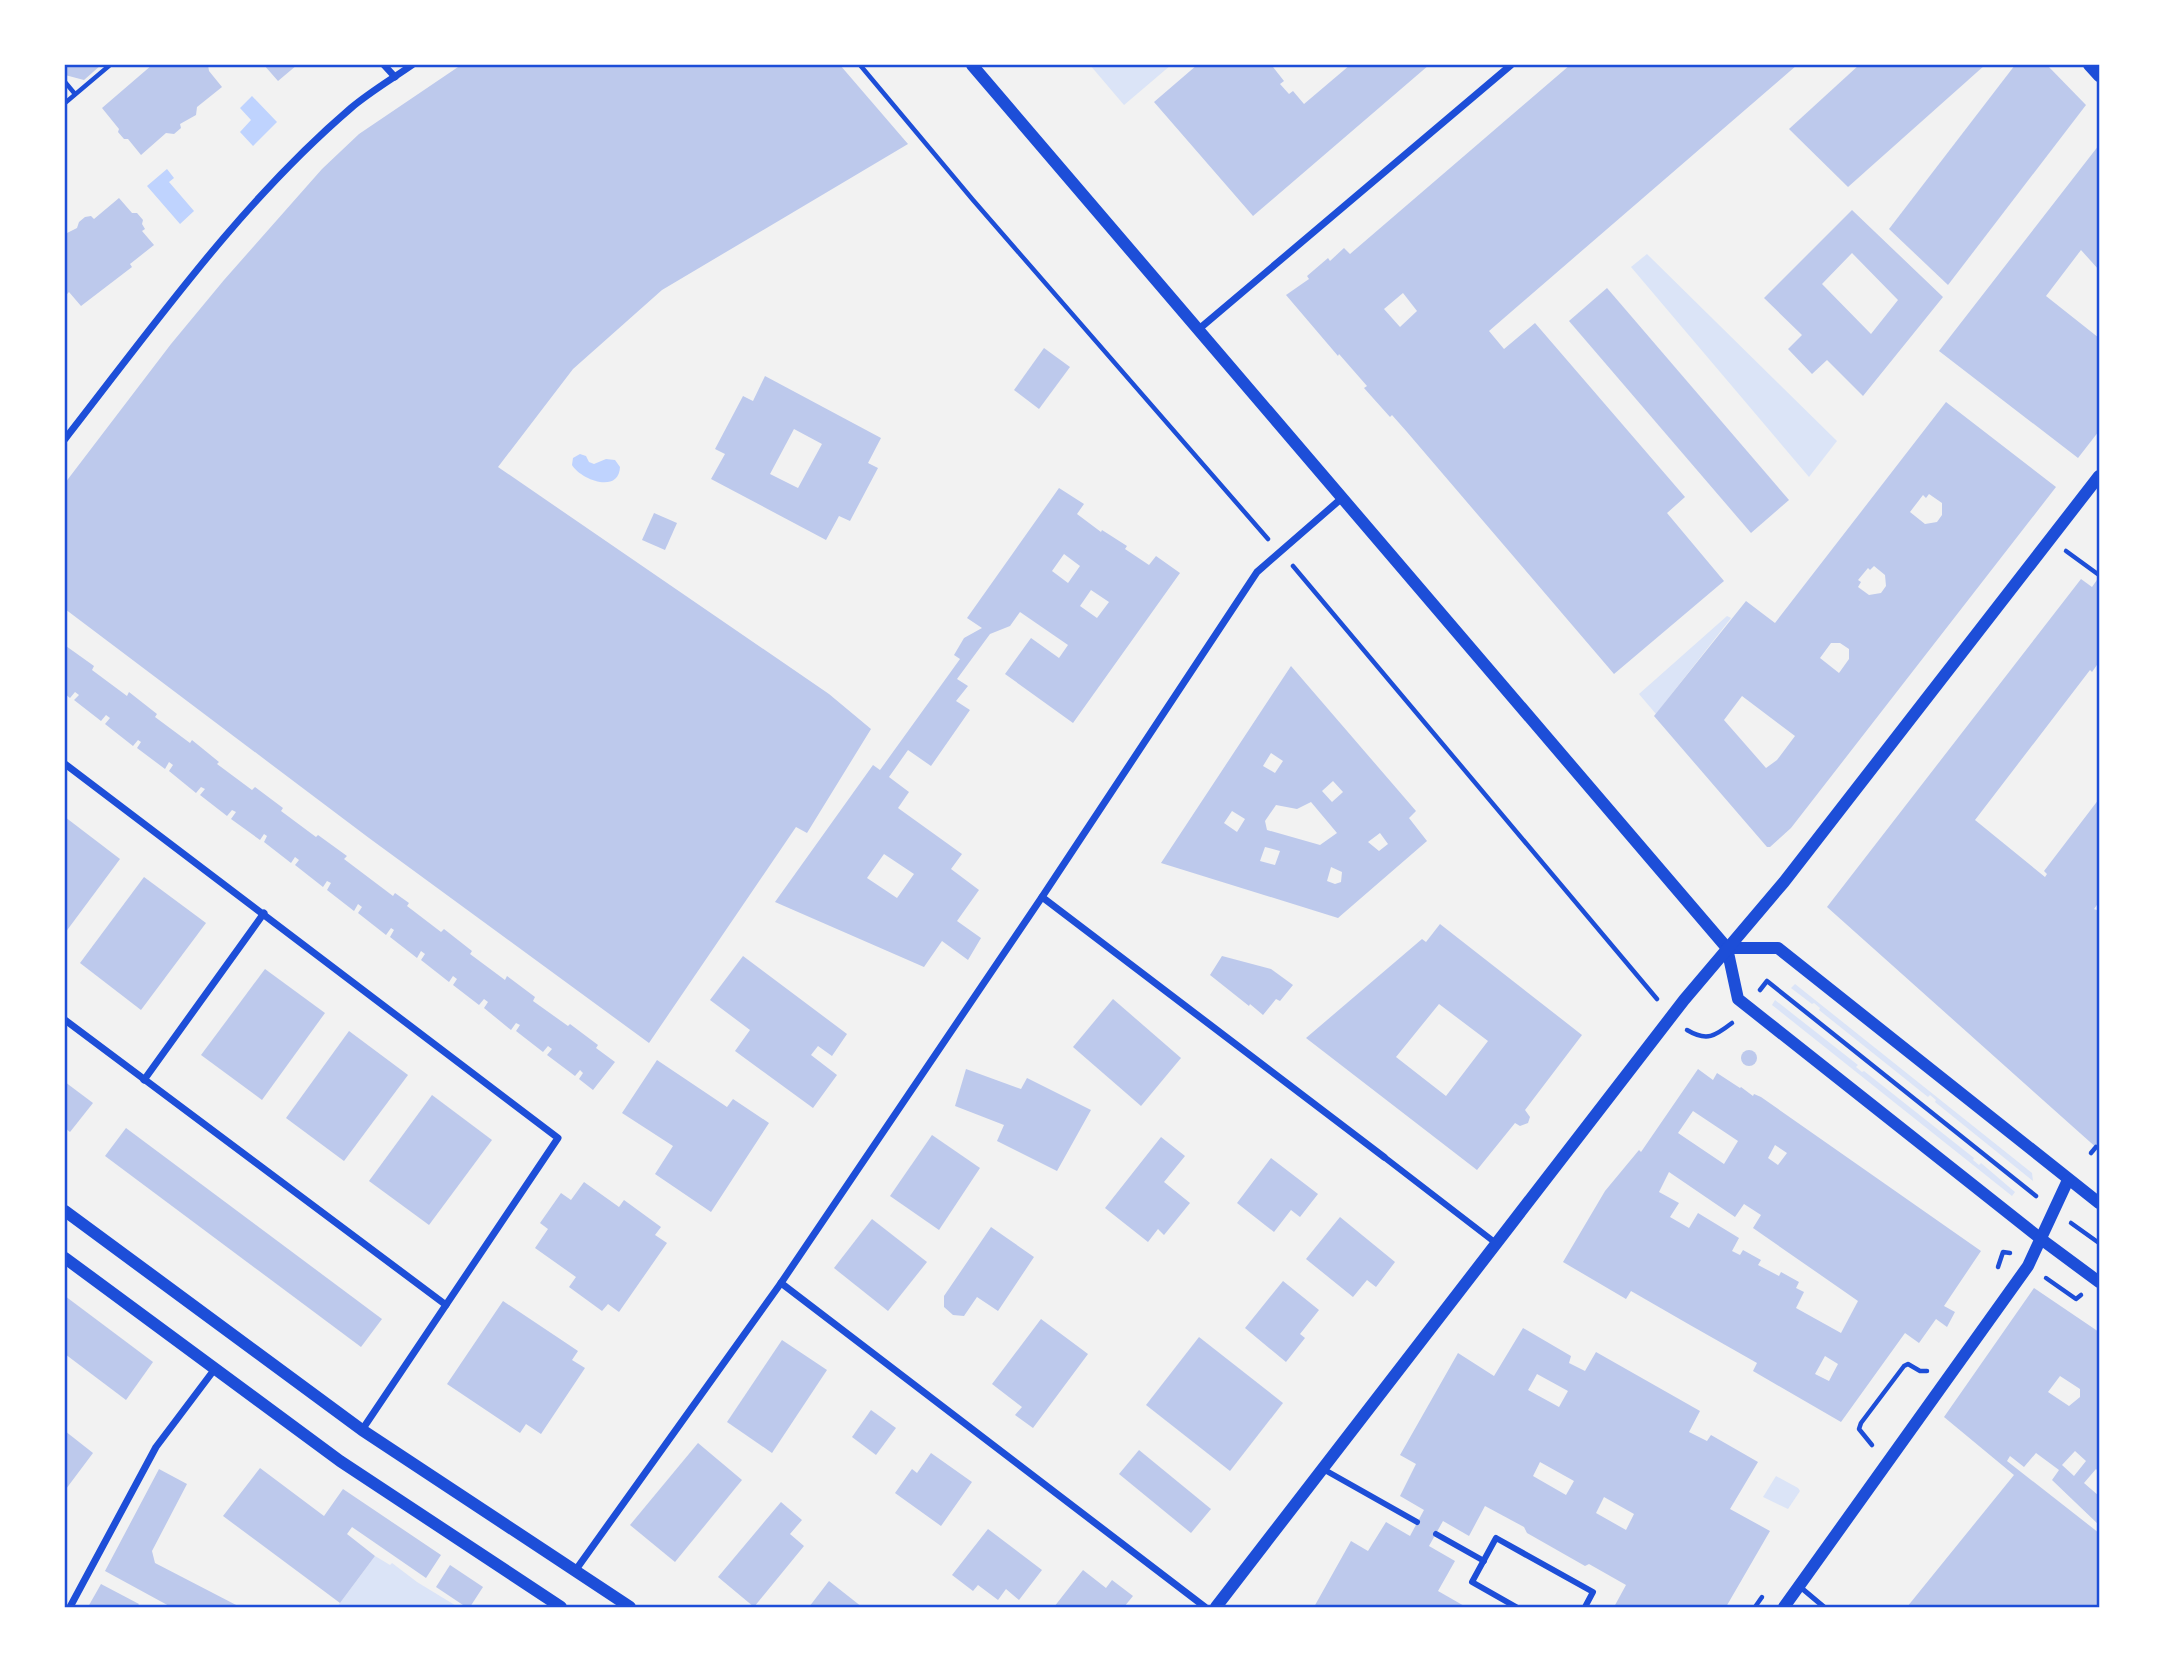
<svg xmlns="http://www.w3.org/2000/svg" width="2164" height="1672" font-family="Barlow,sans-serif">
<rect width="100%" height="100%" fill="#f2f2f2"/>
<g fill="#dbe4f7">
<polygon points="1090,65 1171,65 1124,105"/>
<polygon points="1647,254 1837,441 1809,477 1631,267"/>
<polygon points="1727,616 1731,618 1656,714 1639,694"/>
<polygon points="1795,984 2032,1173 2033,1181 1935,1102 1936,1100 1930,1095 1928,1097 1819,1010 1820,1008 1814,1003 1812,1004 1791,988"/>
<polygon points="1775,1000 1858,1065 1856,1067 1862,1072 1864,1071 1974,1158 1973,1160 1979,1165 1981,1163 2015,1192 2012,1196 1772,1005"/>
<polygon points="1776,1476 1798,1488 1800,1491 1788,1509 1763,1497"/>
<polygon points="375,1556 390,1565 392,1563 417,1582 458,1607 337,1607"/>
</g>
<g fill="#bfd3fe">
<polygon points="252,96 277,122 253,146 240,132 251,120 240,108"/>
<polygon points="167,169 174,178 169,182 194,211 180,224 147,186"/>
<path d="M580,454L586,456L589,462L594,464L606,459L615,460L620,467C619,494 581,480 572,465L573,458Z"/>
</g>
<g fill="#bdc9ec" fill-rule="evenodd">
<polygon points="65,65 101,65 84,80 65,75"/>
<polygon points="152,65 208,65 209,71 222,87 197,107 196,115 180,124 181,128 174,134 166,133 141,155 128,139 124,139 118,132 119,129 102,108"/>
<polygon points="264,65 297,65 278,81"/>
<polygon points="461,65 840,65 908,144 662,290 573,369 498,467 829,694 871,729 807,833 796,827 649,1043 369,838 65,609 65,483 171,344 224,280 322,169 359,134"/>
<polygon points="1197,65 1276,65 1273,67 1284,81 1280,84 1289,94 1293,91 1304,104 1350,65 1429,65 1253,216 1154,102"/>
<path d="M1570,65H1797L1489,331L1504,349L1535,323L1685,497L1667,513L1724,581L1614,674L1407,432L1392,415L1390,417L1364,388L1367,386L1339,354L1338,356L1286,295L1309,279L1307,276L1328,258L1330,261L1344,248L1350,254ZM1403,293L1417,311L1400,327L1384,309Z"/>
<polygon points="1859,65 1985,65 1848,187 1789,129"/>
<polygon points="2015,65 2047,65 2086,105 1948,285 1889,229"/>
<polygon points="2099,145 2099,270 2081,250 2046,296 2099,338 2099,431 2078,458 1939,351"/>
<polygon points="119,198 132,213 137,213 143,220 142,224 145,229 142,231 154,245 130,264 132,267 81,306 69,292 66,295 65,293 65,234 77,228 79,222 85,217 91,216 94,219"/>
<path d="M1852,210L1943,297L1863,396L1827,360L1812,374L1788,349L1802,335L1764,298ZM1852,253L1898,300L1871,334L1822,284Z"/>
<polygon points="1607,288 1789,500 1751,533 1569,321"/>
<polygon points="1044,348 1070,367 1039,409 1014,390"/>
<path d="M765,376L881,438L868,463L878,468L850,521L839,516L826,540L711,479L725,454L715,449L743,396L753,401ZM794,429L822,444L798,488L770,474Z"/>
<path d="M1946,402L2056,487L1791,828L1770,847H1767L1654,716L1746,601L1775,623ZM1929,494L1942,503V515L1937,522L1925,524L1910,512L1923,495L1926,498ZM1874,566L1885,575L1886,586L1881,593L1869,595L1858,587L1861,582L1858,580L1868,568L1870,570ZM1831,643H1840L1849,649V659L1839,673L1820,658ZM1742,696L1795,736L1777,760L1766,768L1724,720Z"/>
<path d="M1059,488L1084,504L1077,514L1101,532L1102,530L1127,546L1125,549L1149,565L1156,556L1180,573L1073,723L1005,674L1031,638L1059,658L1068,645L1020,612L1010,626L990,634L957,679L968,686L956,701L970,710L931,766L908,750L889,777L909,792L898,808L962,854L951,869L979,890L957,921L981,938L968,960L942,941L924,967L775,902L873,765L880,770L960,659L954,655L964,638L982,628L967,618ZM1064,554L1080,566L1068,583L1052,571ZM1091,590L1109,602L1097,618L1080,606ZM884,854L914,874L897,898L867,878Z"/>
<polygon points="654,513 677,523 665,550 642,540"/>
<polygon points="2099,577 2099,662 2092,672 2090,670 1975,820 2045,877 2047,874 2044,871 2099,799 2099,902 2094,909 2099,911 2099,1150 1827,907 2081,579 2092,587"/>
<polygon points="66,646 94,666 92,670 127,696 129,692 157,714 155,717 190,743 192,740 219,762 217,764 252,790 255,787 283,808 281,811 316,837 318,835 347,856 344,859 393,896 395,893 409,903 407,906 441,932 444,929 472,951 470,954 505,980 507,976 535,997 533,1001 568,1026 570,1024 598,1045 596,1048 615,1062 593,1090 579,1079 583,1073 580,1070 575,1076 547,1055 552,1049 548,1046 543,1052 516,1031 520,1025 516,1023 511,1030 484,1008 488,1002 484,999 479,1005 453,985 457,979 453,976 449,982 421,960 425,954 421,951 417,958 390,937 394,930 391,928 386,935 358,913 362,907 358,904 354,911 327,890 331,883 327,881 323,887 295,865 299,860 295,857 291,863 264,842 267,836 264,834 260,840 231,819 236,812 232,810 227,816 200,795 205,789 201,787 196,793 169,771 173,765 169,762 165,769 137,748 141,742 138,740 133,746 105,724 110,718 106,715 101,721 74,700 79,695 75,692 70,698 65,694"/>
<path d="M1291,666L1416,811L1409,818L1427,841L1338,918L1161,863ZM1271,753L1283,761L1275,773L1263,766ZM1333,781L1343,792L1332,802L1322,791ZM1311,802L1337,833L1320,845L1267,830L1265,821L1276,805L1297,809ZM1232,811L1245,819L1237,832L1224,823ZM1380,833L1388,844L1379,851L1368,842ZM1265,847L1280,851L1275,865L1260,861ZM1331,867L1342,872L1341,882L1335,884L1327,881Z"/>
<polygon points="65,817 120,859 65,933"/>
<polygon points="144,877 206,923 141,1010 80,963"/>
<path d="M1440,924L1582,1035L1525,1110L1530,1117L1528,1123L1520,1126L1515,1123L1477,1170L1306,1038L1422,939L1426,942ZM1439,1004L1488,1041L1446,1096L1396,1057Z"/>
<polygon points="743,956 847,1034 832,1056 818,1046 811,1055 837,1075 813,1108 735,1051 750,1030 710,1000"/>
<polygon points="1222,956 1271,969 1293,985 1280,1001 1276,999 1263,1015 1250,1004 1249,1006 1210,975"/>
<polygon points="265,969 325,1013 262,1100 201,1055"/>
<polygon points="1113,999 1181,1058 1141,1106 1073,1047"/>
<polygon points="349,1031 408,1075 344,1161 286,1118"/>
<circle cx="1749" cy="1058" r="8"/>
<polygon points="657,1060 727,1107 733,1099 769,1123 711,1212 655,1174 673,1146 622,1113"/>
<polygon points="966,1069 1021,1089 1027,1078 1091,1110 1057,1171 997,1141 1004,1125 955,1106"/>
<path d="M1698,1069L1713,1080L1717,1073L1740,1088L1741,1087L1753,1096L1754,1094L1761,1097L1981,1251L1944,1306L1955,1312L1947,1327L1936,1319L1919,1343L1905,1333L1841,1422L1753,1371L1757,1363L1690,1325L1631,1291L1626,1299L1563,1262L1605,1191L1639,1150L1641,1152ZM1693,1111L1738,1141L1724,1164L1678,1133ZM1775,1145L1787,1153L1778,1165L1768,1158ZM1669,1172L1735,1217L1744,1204L1761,1215L1753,1228L1858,1301L1841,1333L1796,1308L1804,1292L1796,1288L1799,1282L1781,1272L1779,1276L1758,1265L1761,1260L1743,1250L1740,1255L1732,1251L1739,1238L1698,1213L1689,1228L1670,1217L1679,1203L1659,1192ZM1825,1356L1838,1364L1829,1381L1815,1374Z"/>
<polygon points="65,1082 93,1103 70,1132 65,1128"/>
<polygon points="432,1095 492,1140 429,1225 369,1181"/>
<polygon points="126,1128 382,1319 361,1347 105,1156"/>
<polygon points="932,1135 980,1168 939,1230 890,1196"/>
<polygon points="1161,1137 1185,1156 1164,1182 1190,1203 1164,1235 1158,1229 1148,1242 1105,1208"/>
<polygon points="1271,1158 1318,1194 1300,1217 1291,1210 1274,1232 1237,1203"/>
<polygon points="584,1182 619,1207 624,1200 661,1227 655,1235 667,1243 619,1312 608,1304 602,1311 569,1287 576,1277 535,1248 548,1229 540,1223 561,1193 571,1200"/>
<polygon points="1340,1217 1395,1262 1376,1287 1367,1280 1353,1297 1306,1259"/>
<polygon points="872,1219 927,1262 888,1311 834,1268"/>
<polygon points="991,1227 1034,1257 998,1311 977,1297 964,1316 953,1315 944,1307 944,1296"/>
<polygon points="1283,1281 1319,1310 1300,1334 1305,1338 1286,1362 1245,1328"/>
<path d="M2034,1288L2099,1332V1472L2096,1469L2084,1483L2099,1496V1525L2052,1480L2059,1470L2036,1453L2024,1467L2010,1456L2007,1461L2099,1533V1607H1907L2014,1475L1944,1417ZM2060,1376L2080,1389V1397L2069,1406L2048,1392ZM2075,1451L2086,1461L2074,1476L2062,1465Z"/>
<polygon points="65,1296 153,1362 126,1400 65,1354"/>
<polygon points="503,1301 578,1351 572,1360 585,1368 541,1434 526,1424 520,1433 447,1384"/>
<polygon points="1041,1319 1088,1354 1033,1428 1015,1415 1022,1407 992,1384"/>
<path d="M1523,1328L1571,1356L1569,1363L1585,1371L1596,1352L1700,1411L1689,1432L1707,1441L1711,1435L1758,1462L1730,1509L1770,1531L1726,1607H1614L1626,1585L1589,1564L1585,1566L1527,1533L1524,1527L1485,1506L1469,1536L1443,1521L1429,1546L1455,1561L1438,1591L1466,1607H1314L1351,1541L1368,1551L1386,1522L1410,1536L1424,1510L1400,1496L1416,1464L1400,1455L1458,1353L1494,1376ZM1537,1374L1568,1391L1559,1407L1528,1390ZM1540,1462L1574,1481L1566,1495L1533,1476ZM1604,1497L1634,1514L1626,1530L1596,1513Z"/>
<polygon points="1199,1337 1283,1403 1230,1471 1146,1405"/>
<polygon points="782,1340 827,1370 772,1453 727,1422"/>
<polygon points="871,1410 896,1428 876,1455 852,1437"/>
<polygon points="65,1431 93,1453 66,1489 65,1488"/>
<polygon points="698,1443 742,1480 675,1562 630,1525"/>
<polygon points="1139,1450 1211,1509 1191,1533 1119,1474"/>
<polygon points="931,1453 972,1482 941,1526 895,1493 912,1469 917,1473"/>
<polygon points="260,1468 324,1516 343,1489 441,1555 426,1578 352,1527 347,1534 375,1556 340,1603 223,1516"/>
<polygon points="159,1469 187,1484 152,1551 155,1563 240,1607 171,1607 105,1571"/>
<polygon points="781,1502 802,1520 790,1534 804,1546 754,1607 718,1577"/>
<polygon points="988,1529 1042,1570 1019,1600 1006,1589 998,1600 978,1585 973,1591 952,1575"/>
<polygon points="450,1565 483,1587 470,1607 466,1607 436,1587"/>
<polygon points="1083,1570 1106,1588 1112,1580 1133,1596 1124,1607 1054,1607"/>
<polygon points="829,1581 862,1607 809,1607"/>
<polygon points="101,1584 139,1604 137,1607 88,1607"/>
</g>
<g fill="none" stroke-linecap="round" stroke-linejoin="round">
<g stroke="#1d4ed8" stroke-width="4.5">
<polyline points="860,65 973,200 1268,539"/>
<polyline points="65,82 75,94"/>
<polyline points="65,103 110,65"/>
<polyline points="2066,551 2099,575"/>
<polyline points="1293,566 1657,999"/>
<polyline points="1760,990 1767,981 2036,1196"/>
<path d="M1687,1030C1707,1042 1715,1036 1732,1023"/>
<polyline points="2091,1153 2096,1147"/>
<polyline points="2071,1223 2099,1243"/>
<polyline points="1998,1267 2003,1252 2010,1253"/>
<polyline points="2046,1278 2076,1299 2081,1295"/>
<polyline points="1872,1445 1859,1429 1861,1423 1904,1366 1908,1364 1920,1371 1927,1371"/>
<polyline points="1755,1607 1762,1597"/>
</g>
<polyline stroke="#1d4ed8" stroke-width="5" points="1799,1586 1824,1607"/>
<g stroke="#1d4ed8" stroke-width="6">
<polyline points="1384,1157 1497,1244"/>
<polyline points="1323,1469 1417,1522"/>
<polyline points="1436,1534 1484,1561"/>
<polyline points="1516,1607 1472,1582 1496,1538 1593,1592 1585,1607"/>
</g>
<g stroke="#1d4ed8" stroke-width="7">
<polyline points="384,65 395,77"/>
<polyline points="1199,329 1511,65"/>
<path d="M65,439C155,324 240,203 351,108C370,92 392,79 412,65"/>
<polyline points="65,764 558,1138 362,1430"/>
<polyline points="1042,897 1384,1157"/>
<polyline points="65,1020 446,1305"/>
<polyline points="144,1080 264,913"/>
<polyline points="781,1283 1205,1607"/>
<polyline points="575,1571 781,1283 1042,897 1257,572 1342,498"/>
<polyline points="70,1607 156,1447 214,1370"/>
</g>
<g stroke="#1d4ed8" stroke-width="12">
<polyline points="972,65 1727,948 1738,999 2041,1239 2099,1282"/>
<polyline points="2089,65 2099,76"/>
<polyline points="1727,948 1778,948 2099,1203"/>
<polyline points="65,1211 362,1430 630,1607"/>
<polyline points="65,1258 340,1461 561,1607"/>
<polyline points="1216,1607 1684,1000 1784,882 2099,476"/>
<polyline points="1784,1607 2028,1266 2068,1180"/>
</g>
</g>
<rect width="2164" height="1672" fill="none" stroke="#ffffff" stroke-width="133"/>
<rect x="66" y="66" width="2032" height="1540" fill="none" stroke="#1d4ed8" stroke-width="2.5"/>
</svg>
